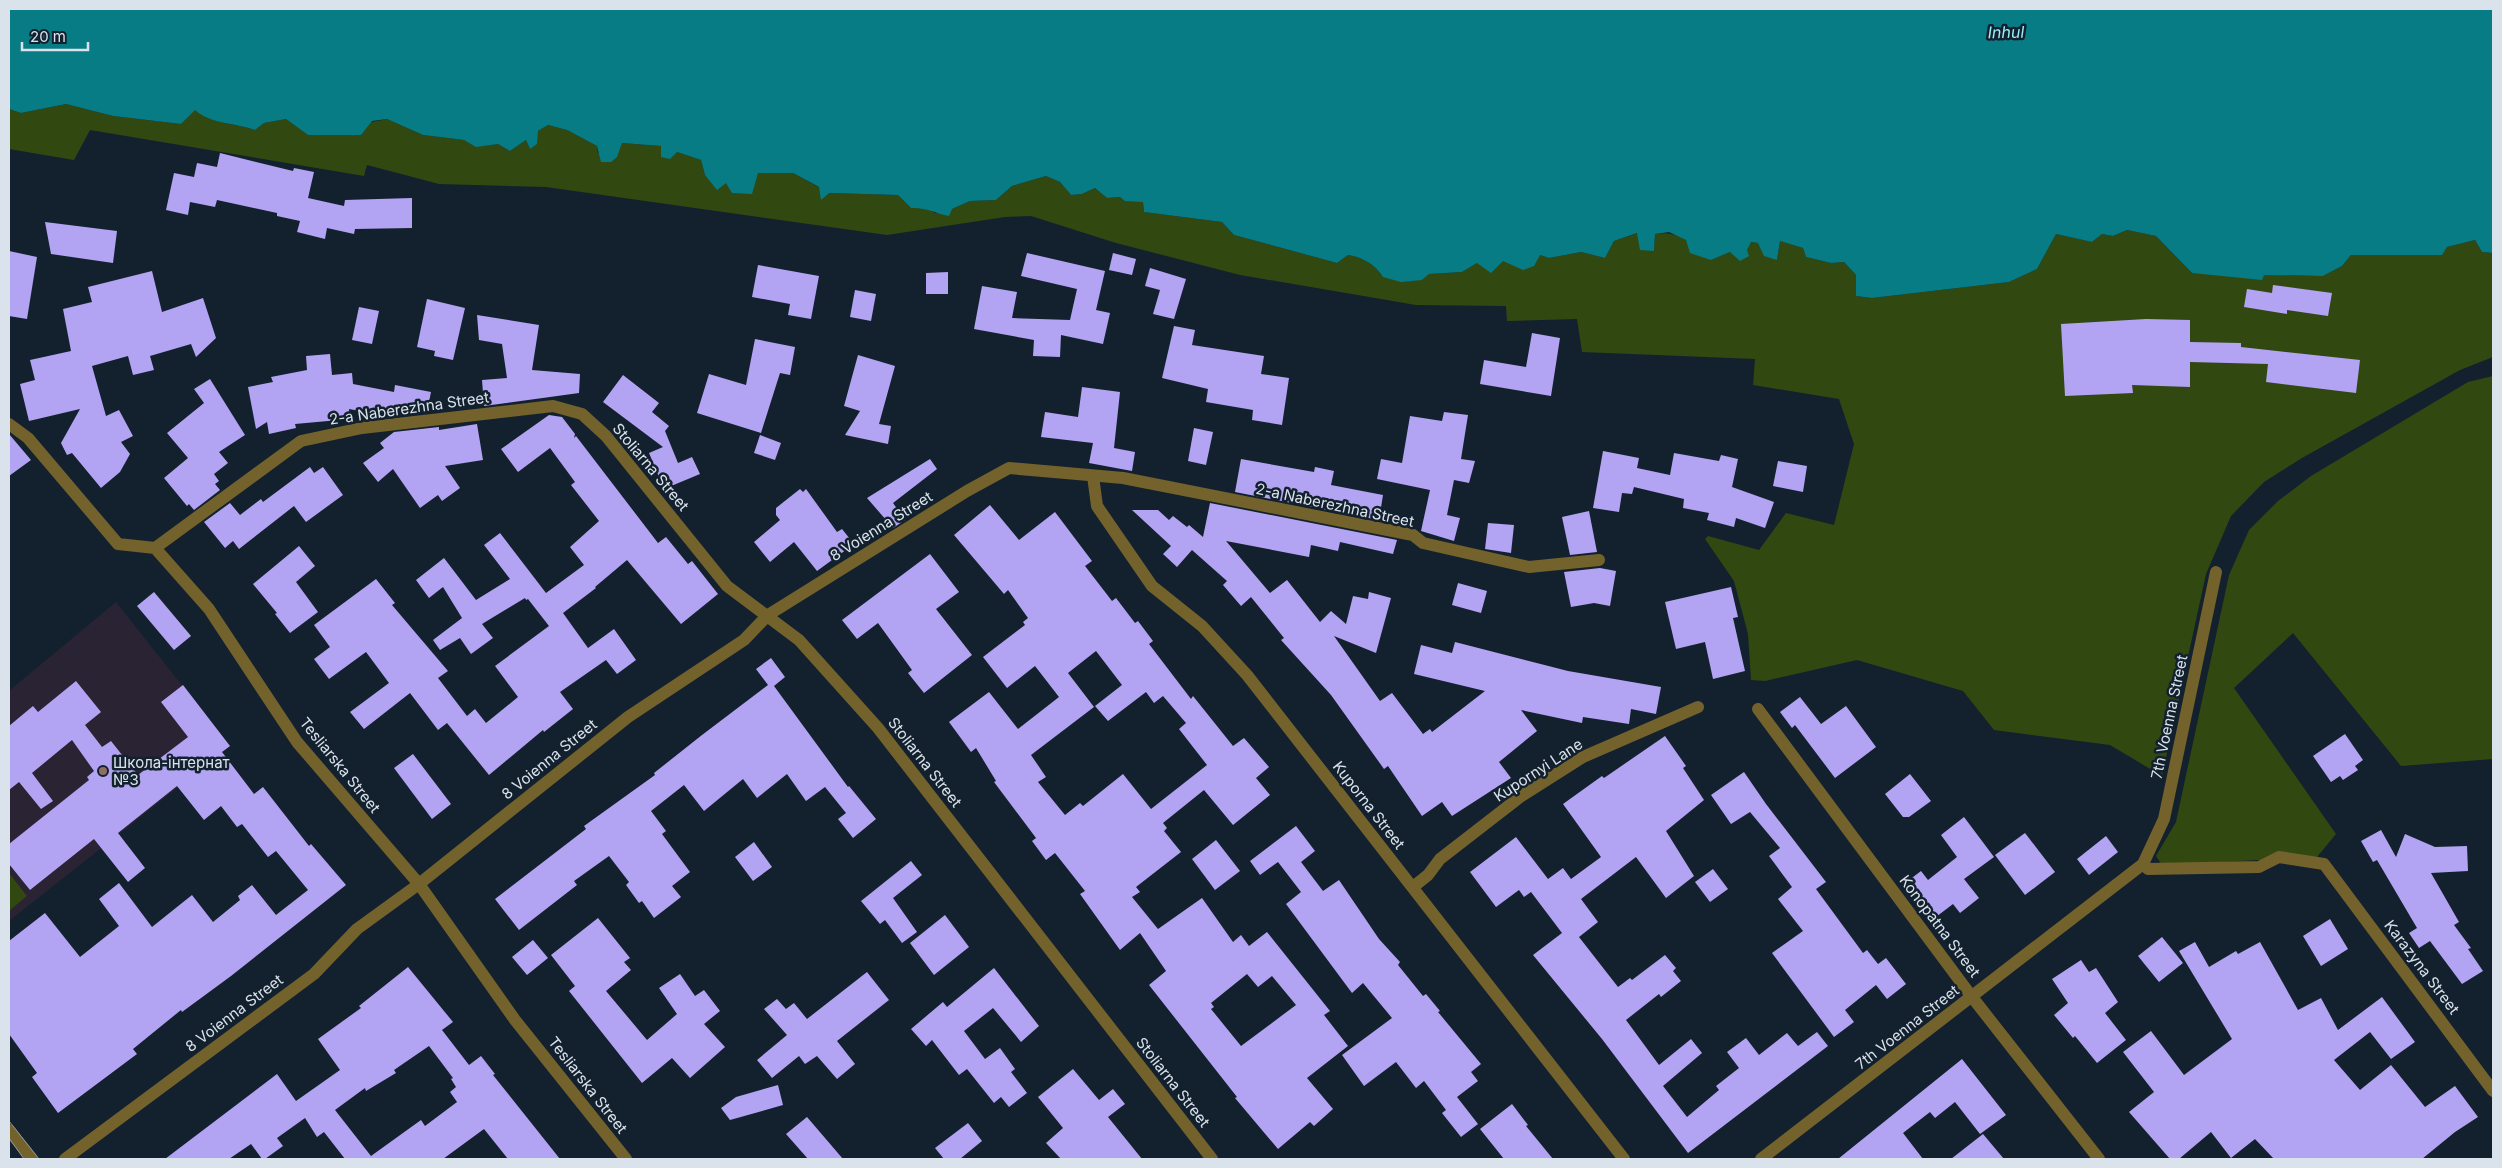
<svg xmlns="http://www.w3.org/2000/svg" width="2502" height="1168" font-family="Inter,sans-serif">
<rect width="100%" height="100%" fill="#13212e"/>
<polygon fill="#2a2333" points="116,602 230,746 9,921 9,691"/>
<g fill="#324811">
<path d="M66,104L113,116L181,124L195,109C209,124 236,123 255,130L264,123L286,119L308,135L387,119L423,135L464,140L476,146L498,144L510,151L526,140L530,149L538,131L548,125L567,130L597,146L598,153L622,143L661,146V157L677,152L701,160L705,175L726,183L758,173H793L829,193L898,195L911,208L925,207L935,213L952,209L970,201L996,200L1012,186L1046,176L1060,182L1071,195L1082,194L1095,188L1107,198L1121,197L1143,202L1144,212L1222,222L1234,235L1337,263L1348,255C1362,257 1376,265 1383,277L1422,280L1428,274L1462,272L1477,263L1540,255L1549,258L1581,252L1605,258L1614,241L1638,233L1654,251L1655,234C1680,230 1693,245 1711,260L1730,252L1747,250L1750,242L1758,243L1777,260L1780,241L1803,248L1806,257L1831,263L1844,262L1856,275V296L1872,298L2009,282L2037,269L2056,234L2092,242L2102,234L2113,236L2127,230L2156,236L2192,273L2323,276L2342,266L2351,255H2441L2447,247L2475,240L2482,252L2493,253V357L2460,370L2302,458L2264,482L2231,516L2206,574L2162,776L2110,745L1994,730L1963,691L1857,660L1765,681L1751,680L1748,634L1734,581L1705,539L1708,536L1759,550L1786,513L1834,525L1854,444L1839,399L1753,385L1755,359L1582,352L1577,319L1507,321L1506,306L1416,305L1240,275L1116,243L1031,216L1005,217L887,235L546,187L439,184L367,165L364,176L90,130L74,160L9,149V109L21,113Z"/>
<polygon points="2493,376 2493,759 2401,766 2293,633 2234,688 2336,834 2317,857 2162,865 2156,856 2176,822 2229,575 2249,530 2278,501 2311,476 2468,382"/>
<polygon points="9,873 27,896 9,911"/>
</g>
<path fill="#087c85" d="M9,9H2493V253L2482,252L2475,240L2447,247L2442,255H2351L2342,266L2323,276L2264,275L2262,280L2192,273L2156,236L2127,230L2113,236L2102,234L2092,242L2056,234L2037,269L2009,282L1872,298L1856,296V275L1844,262L1831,263L1806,257L1803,248L1780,241L1777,260L1764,256L1758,243L1751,242L1747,250L1749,256L1740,261L1730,252L1711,260L1690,253L1686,240L1669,232L1655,234L1654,251L1640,250L1637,233L1614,241L1605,258L1581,252L1549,258L1540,255L1534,266L1523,270L1503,261L1491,273L1477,263L1462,272L1429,274L1422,280L1401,282L1383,277C1376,265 1362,257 1348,255L1337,263L1234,235L1222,222L1144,212L1143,202L1125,201L1120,197L1107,198L1095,188L1082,194L1071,195L1060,182L1046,176L1012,186L996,200L970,201L952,209L949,216C935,213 925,207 911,208L898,195L829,193L821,200L819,187L793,173H758L752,194L732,193L726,183L717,190L705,175L701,160L677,152L670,159L661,157V146L622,143L617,157L611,162H601L597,146L567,130L548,125L538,131L537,144L530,149L526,140L510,151L498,144L476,147L464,140L423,135L387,119L372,121L361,135H308L286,119L264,123L255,130C236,123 210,124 195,110L181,124L113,116L66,104L21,113L9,109Z"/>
<g fill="#b2a4f3" fill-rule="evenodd">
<polygon points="220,153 293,171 294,168 314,172 308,198 344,206 345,200 412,198 412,228 355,229 354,234 327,228 325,239 297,232 300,221 277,216 277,213 217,200 215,207 190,202 188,215 166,210 174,173 194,177 197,163 217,167"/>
<polygon points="45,222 117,231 113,263 51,254"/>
<polygon points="9,251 37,257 27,319 9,316"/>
<polygon points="1027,253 1105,271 1096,310 1110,313 1103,344 1061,335 1060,357 1033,356 1034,340 974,329 982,286 1017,292 1012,318 1070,320 1077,289 1021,276"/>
<polygon points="1113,253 1136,259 1132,275 1109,270"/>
<polygon points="758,265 819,276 811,319 788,315 790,304 752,297"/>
<polygon points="1150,268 1186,279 1174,319 1153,314 1160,290 1145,286"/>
<polygon points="152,271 162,312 203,298 216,338 196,357 191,344 150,356 154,370 133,375 128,356 92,366 106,416 119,410 133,436 121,442 130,454 120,472 101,488 72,453 67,455 61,443 80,409 29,421 20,384 35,380 30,360 71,351 63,309 92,302 88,287"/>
<polygon points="948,272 948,294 926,294 926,273"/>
<polygon points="2273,285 2332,293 2328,316 2287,310 2287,314 2244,307 2247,289 2272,293"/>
<polygon points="855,290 876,294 871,321 850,317"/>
<polygon points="427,299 465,308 453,360 434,356 435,351 417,347"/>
<polygon points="359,307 379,311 372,344 352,340"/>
<polygon points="477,315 539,325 532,370 580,374 579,393 484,406 482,380 507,378 502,344 479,340"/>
<polygon points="2146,319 2190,320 2190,342 2241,343 2241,347 2360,360 2356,393 2266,382 2268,364 2190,362 2190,387 2132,385 2133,393 2065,396 2061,324"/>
<polygon points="1174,326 1195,330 1192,345 1264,356 1261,374 1289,378 1282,425 1252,420 1253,410 1206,402 1208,389 1162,378"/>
<polygon points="1532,333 1560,338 1551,396 1480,384 1484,360 1526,367"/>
<polygon points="755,339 795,347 790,375 780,373 761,433 697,413 709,374 746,385"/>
<polygon points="330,354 332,375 352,373 353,384 394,392 395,385 431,392 427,412 387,416 349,409 350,419 295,424 296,428 269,434 267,422 256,429 248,387 273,382 271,377 307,370 306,356"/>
<polygon points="858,355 895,366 879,424 891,426 888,444 845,435 860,411 844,406"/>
<polygon points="623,375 659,403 652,412 669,426 665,431 678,463 692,457 700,474 664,489 649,453 663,447 603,402"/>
<polygon points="210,379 245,435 219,452 228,463 214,474 219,481 215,484 220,490 194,510 189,504 187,506 164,478 188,458 167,433 204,403 194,389"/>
<polygon points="1082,387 1120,392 1114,448 1135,452 1132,471 1089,463 1093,443 1041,437 1045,412 1078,417"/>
<polygon points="1444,412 1468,415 1461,459 1475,461 1469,483 1454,480 1447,515 1460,518 1454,541 1421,531 1430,490 1377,479 1381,459 1402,463 1410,416 1442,421"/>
<polygon points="549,415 562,417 575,434 574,438 576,436 658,543 666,537 688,564 692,561 718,594 681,624 627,560 595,587 596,588 563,613 588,648 614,629 636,660 617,674 606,660 560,692 573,709 544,732 543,730 489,775 447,723 438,730 410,693 364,729 350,712 389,683 366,652 329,679 314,659 330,647 314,625 376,579 395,603 392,605 448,671 438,678 467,716 475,709 486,723 518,697 495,666 549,626 528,599 526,600 525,598 482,624 493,638 471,654 460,638 440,650 433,640 462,618 443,587 429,598 416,580 444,558 476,600 510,579 484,545 500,533 546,593 584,565 570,547 599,521 571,485 575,482 550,448 518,472 501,449"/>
<polygon points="477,424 483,460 445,466 460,488 442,501 438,495 420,508 393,469 378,482 363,463 384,448 380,443 394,432 439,427 439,430"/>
<polygon points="1194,428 1213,432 1206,465 1188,461"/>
<polygon points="9,434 31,460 9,476"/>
<polygon points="760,435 781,443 775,460 754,453"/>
<polygon points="1603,451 1639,458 1637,468 1670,475 1674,453 1719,461 1721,455 1738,459 1732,487 1774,502 1765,528 1736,518 1734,527 1707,520 1709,513 1683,508 1684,499 1634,487 1632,494 1622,493 1619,512 1593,508"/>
<polygon points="930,459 937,469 893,503 905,520 893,528 867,498"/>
<polygon points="1241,459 1314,472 1315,467 1334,471 1331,485 1383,495 1379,520 1235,492"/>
<polygon points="1778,461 1807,466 1803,492 1773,486"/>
<polygon points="310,467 314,473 323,467 343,495 306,522 294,506 239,549 233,541 225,548 204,522 230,503 240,515 261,499 263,502"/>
<polygon points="800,489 803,492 806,489 837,532 842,529 854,544 817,571 794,542 770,562 754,542 780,520 776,515 776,508"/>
<polygon points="1210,503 1397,540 1393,554 1340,542 1338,551 1311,545 1309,557 1226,541 1270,593 1287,580 1320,622 1331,611 1346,624 1353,596 1368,599 1369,592 1391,598 1376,653 1334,636 1380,701 1392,693 1423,734 1430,729 1432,732 1485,691 1414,674 1421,645 1452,653 1455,642 1568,671 1661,687 1656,714 1631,709 1629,724 1583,717 1582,723 1521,710 1537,731 1499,762 1511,778 1452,816 1442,802 1422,816 1388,766 1384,769 1331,695 1281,640 1284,638 1251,597 1241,606 1223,585 1227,581 1192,550 1177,567 1163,554 1171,546 1132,510 1158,510 1169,520 1173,516 1187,527 1189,525 1203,537"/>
<path d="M990,505L1019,540L1055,512L1092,561L1085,566L1112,601L1116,598L1135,623L1138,621L1153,641L1149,644L1191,699L1193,696L1233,746L1244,738L1269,767L1256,778L1270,795L1233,825L1204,790L1163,823L1167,828L1164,831L1181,852L1136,887L1140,892L1132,897L1158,929L1202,898L1233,942L1241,935L1249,946L1267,932L1330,1011L1324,1015L1348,1046L1307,1078L1333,1109L1314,1126L1310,1122L1278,1149L1235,1098L1237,1097L1149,985L1166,971L1140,933L1120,950L1080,894L1085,891L1055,853L1046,860L1032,841L1036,838L994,782L996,781L976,748L971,752L949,722L989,692L1018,729L1059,697L1035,666L1007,688L983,657L1025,625L1023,622L1028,618L1008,590L1004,594L954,535ZM1096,651L1122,685L1095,706L1108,721L1146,692L1154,703L1163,696L1186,723L1179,729L1207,765L1151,809L1123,774L1083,806L1080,803L1065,815L1038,782L1046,777L1031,755L1094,707L1068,673ZM1247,974L1258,987L1272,976L1296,1005L1241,1046L1211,1009L1214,1007L1211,1003Z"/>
<polygon points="1589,511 1597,552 1570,555 1562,517"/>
<polygon points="1488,523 1514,525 1511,553 1485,549"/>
<polygon points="299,546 315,566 296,582 318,612 290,633 275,614 277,613 253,584"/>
<polygon points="930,554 959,592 936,609 972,655 924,693 908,673 912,670 878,623 857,639 842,620"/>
<polygon points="1600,568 1616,571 1610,606 1594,603 1571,607 1564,572"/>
<polygon points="1458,583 1487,591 1481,613 1452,605"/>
<polygon points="1731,587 1738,617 1733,618 1745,671 1713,679 1705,642 1676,649 1665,602"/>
<polygon points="154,592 191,636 174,650 137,606"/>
<polygon points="771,658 785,677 774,686 848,787 849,786 876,819 853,838 838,819 846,813 825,787 806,801 787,774 757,798 743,779 704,811 684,785 651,811 666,831 662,834 690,872 672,886 681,897 654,918 642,901 639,903 626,885 629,882 609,856 574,881 577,885 519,930 495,899 586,829 584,826 655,775 654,773 702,735 768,685 756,669"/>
<polygon points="76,681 101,712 85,725 102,747 111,741 138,775 188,737 161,702 183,685 230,746 222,752 254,794 263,787 309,846 311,844 346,885 231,976 182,1012 181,1010 133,1049 137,1054 58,1113 32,1077 37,1073 9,1034 9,941 45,913 80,957 119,926 99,899 119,883 152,927 192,895 213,922 240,900 238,896 252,885 276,915 308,890 276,851 268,857 242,824 237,827 221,806 204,820 177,786 118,833 145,868 128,882 94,839 30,890 9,864 9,844 89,780 87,777 94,771 72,740 32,773 53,801 41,809 19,782 9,790 9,726 33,706 38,712"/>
<polygon points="1800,697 1821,724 1846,706 1876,747 1835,778 1795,725 1792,728 1780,712"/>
<polygon points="2345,734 2363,760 2355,766 2358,770 2343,780 2340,776 2331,782 2313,756"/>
<polygon points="1665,736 1686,766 1683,768 1704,800 1666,831 1694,876 1666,898 1636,857 1581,899 1598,922 1579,937 1618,987 1630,978 1632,980 1665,955 1676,968 1673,971 1681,981 1661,997 1659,994 1626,1020 1659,1065 1691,1039 1702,1053 1663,1086 1687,1117 1719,1090 1716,1086 1739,1068 1727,1052 1746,1038 1759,1055 1787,1033 1798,1046 1817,1032 1828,1046 1688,1153 1602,1039 1533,955 1562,933 1531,892 1524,897 1519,890 1496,907 1470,872 1516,837 1548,879 1563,868 1571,879 1601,857 1563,804 1602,776 1604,778"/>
<polygon points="413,754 451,804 432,819 394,768"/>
<polygon points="1744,772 1766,804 1826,882 1816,889 1863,953 1867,950 1878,964 1886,958 1906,984 1887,999 1876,985 1845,1010 1854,1022 1834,1037 1772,953 1803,931 1778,899 1792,887 1769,856 1780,848 1750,812 1731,824 1711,795"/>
<polygon points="1910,774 1931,801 1909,817 1903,817 1885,794"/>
<polygon points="1964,817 1994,857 1964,879 1979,898 1960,913 1953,904 1932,920 1904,884 1921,871 1928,880 1957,857 1941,835"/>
<polygon points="1296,826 1315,851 1301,862 1323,891 1339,880 1379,939 1400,962 1398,965 1423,996 1426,994 1440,1011 1438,1012 1481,1064 1471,1072 1478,1081 1457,1097 1478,1124 1461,1137 1442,1113 1446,1110 1424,1081 1416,1088 1396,1062 1364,1086 1342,1055 1392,1018 1363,983 1352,993 1286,904 1301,892 1278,862 1260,875 1250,861"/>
<polygon points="2381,830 2396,857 2405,834 2435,847 2467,846 2468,871 2431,873 2459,922 2454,925 2471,948 2468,949 2483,971 2462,984 2430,941 2419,948 2409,933 2417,928 2377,860 2373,862 2361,841"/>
<polygon points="2025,833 2055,872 2025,895 1995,855"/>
<polygon points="2106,836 2118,852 2089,875 2077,859"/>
<polygon points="1216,840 1240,871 1215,890 1192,859"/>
<polygon points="754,842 772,867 753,881 735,857"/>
<polygon points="911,861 922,875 893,898 917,932 902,943 885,920 880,924 861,901"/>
<polygon points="1713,869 1728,889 1710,902 1695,882"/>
<polygon points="945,915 969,947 934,975 910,943"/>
<polygon points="598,918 630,958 624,962 631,970 606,991 647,1040 677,1014 659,988 680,974 695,996 704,990 720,1011 704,1024 725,1047 690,1078 672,1058 642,1083 569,991 575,986 551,955"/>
<polygon points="2330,919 2348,949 2321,966 2303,936"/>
<polygon points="2162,937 2183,963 2159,982 2138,956"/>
<polygon points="533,940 548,958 527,975 512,957"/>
<polygon points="2195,942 2209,967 2236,951 2238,954 2260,942 2298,1010 2321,998 2338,1030 2382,997 2415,1042 2391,1059 2370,1032 2334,1060 2360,1090 2391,1065 2425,1107 2455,1086 2478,1117 2455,1132 2422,1159 2274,1159 2255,1139 2231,1158 2211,1132 2179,1159 2170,1159 2129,1112 2154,1092 2123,1052 2151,1031 2184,1075 2232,1039 2179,951"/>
<polygon points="2081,960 2089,972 2096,968 2118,1002 2105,1013 2126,1040 2097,1063 2075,1036 2073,1038 2054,1015 2068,1003 2052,979"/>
<path d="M408,967L453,1022L442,1030L469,1065L481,1056L495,1074L493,1075L560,1159H508L484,1129L443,1159H345L324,1132L317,1137L305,1118L277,1138L283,1146L265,1159H262L251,1144L229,1159H165L277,1074L296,1101L340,1070L318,1039L361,1008L359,1006ZM429,1046L453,1078L451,1079L456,1087L450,1092L457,1102L425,1126L421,1120L371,1156L335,1110L365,1088L366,1091L396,1073L394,1070Z"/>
<polygon points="994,968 1039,1026 1021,1042 993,1008 964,1031 985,1059 1000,1048 1015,1069 1011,1072 1027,1093 1009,1107 1001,1097 994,1103 967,1069 959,1075 932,1040 926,1046 911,1029 943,1002 947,1007"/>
<polygon points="867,972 889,1000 837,1041 855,1064 837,1079 817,1056 805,1064 799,1056 772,1078 757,1060 787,1035 764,1009 777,999 786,1009 794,1003 807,1019"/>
<polygon points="1962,1059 2006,1115 1980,1134 1955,1102 1935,1118 1930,1112 1903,1133 1923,1159 1838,1159"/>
<polygon points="1073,1069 1099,1100 1113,1089 1125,1104 1108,1117 1142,1159 1061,1159 1046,1143 1063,1128 1038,1097"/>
<polygon points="778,1085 783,1105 730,1120 721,1108 736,1097"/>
<polygon points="1512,1104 1528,1125 1526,1126 1553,1159 1504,1159 1480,1129"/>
<polygon points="807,1117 843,1159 808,1159 786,1134"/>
<polygon points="968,1123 982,1141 960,1159 944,1159 935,1148"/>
<polygon points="1983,1134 2004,1159 1951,1159"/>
</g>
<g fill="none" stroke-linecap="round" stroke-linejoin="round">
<g stroke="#73622b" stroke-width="12">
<polyline points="9,424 28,438 118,544 155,548 209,609 297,742 419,884 515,1020 626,1159"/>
<polyline points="1093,476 1097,506 1152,586 1202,626 1247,675 1624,1159"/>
<polyline points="155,548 301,441 362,428 553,406 582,414 606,436 727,586 799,640 878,728 1212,1159"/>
<polyline points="1758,709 1972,997 2099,1159"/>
<polyline points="2143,864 2148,869 2259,867 2279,857 2324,864 2493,1091"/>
<polyline points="1413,887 1428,875 1440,859 1520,797 1583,757 1698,707"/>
<polyline points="9,1130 32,1159"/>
<polyline points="65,1159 314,974 357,929 419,884 628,717 744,640 768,615 967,491 1009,468 1123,478 1413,535 1423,543 1529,567 1599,560"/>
<polyline points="1761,1159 2143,864 2164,819 2216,572"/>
</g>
<g stroke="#8c97a1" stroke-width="1">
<polyline points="9,1121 39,1159"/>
<polyline points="9,1138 24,1159"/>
</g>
</g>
<circle fill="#8d6e63" stroke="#13212e" stroke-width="2" cx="103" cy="771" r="5"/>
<g text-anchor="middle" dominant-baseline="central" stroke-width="5" stroke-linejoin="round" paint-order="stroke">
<g font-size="15" fill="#dae3ec" stroke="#13212e">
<text transform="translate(409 408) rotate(-8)">2-a Naberezhna Street</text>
<text transform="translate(651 467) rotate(50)">Stoliarna Street</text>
<text transform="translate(1335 505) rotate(12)">2-a Naberezhna Street</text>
<text transform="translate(881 526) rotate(-32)">8 Voienna Street</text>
<text transform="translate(2169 717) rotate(-78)">7th Voenna Street</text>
<text transform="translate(549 759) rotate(-39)">8 Voienna Street</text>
<text transform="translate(925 762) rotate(52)">Stoliarna Street</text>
<text transform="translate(340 765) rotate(51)">Tesliarska Street</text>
<text transform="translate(1538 770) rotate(-33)">Kupornyi Lane</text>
<text transform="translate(1369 805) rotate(52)">Kuporna Street</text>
<text transform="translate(1940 926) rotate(53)">Konopatna Street</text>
<text transform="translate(2422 967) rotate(53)">Karazyna Street</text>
<text transform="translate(234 1013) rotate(-37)">8 Voienna Street</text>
<text transform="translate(1907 1027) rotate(-38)">7th Voenna Street</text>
<text transform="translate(1173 1082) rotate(52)">Stoliarna Street</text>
<text transform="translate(588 1085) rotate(52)">Tesliarska Street</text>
</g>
<g font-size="15" fill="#dae3ec" stroke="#13212e" text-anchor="start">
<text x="113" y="762">Школа-інтернат<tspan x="113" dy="17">№3</tspan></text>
</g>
<g font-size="16" font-style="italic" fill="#99f1fa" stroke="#13212e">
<text transform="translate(2006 32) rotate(-1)">Inhul</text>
</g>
</g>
<rect width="2502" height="1168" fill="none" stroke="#dae3ec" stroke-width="20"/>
<path d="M22 42v8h66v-8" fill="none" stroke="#dae3ec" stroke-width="2.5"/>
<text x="30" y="42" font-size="15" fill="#dae3ec" stroke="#13212e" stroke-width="4" paint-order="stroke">20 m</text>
</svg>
